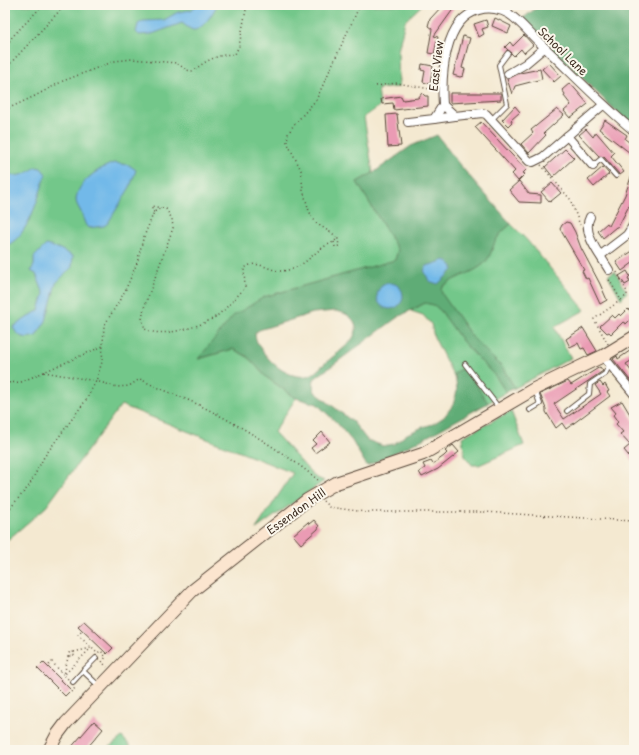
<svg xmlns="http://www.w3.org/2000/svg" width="639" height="755" font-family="'Playpen Sans',sans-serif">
<rect width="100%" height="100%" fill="#fbf7ec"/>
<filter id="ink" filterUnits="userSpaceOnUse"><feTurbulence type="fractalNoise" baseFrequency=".025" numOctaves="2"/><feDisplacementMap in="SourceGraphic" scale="8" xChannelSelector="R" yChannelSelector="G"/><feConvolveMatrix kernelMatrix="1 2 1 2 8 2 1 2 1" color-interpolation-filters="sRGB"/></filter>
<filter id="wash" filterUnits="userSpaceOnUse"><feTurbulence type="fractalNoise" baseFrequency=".012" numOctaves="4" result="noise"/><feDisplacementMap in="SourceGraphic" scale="16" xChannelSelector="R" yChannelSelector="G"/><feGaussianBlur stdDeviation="0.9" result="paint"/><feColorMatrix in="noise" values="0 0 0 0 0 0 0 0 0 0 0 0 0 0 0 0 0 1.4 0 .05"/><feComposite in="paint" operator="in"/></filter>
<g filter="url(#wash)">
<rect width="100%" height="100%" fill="#f4e9d1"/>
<g fill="#73c78a" stroke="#577854">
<polygon points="5,5 422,5 405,21 398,51 399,87 378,89 380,106 364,117 373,173 357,182 398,250 395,260 264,297 199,359 233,349 248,357 266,377 296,398 274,432 315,477 324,481 256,529 293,473 121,405 46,507 5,542"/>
<path d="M511,224L526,239L585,310L554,327L571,358L515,388L502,367L472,337L442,294L441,288C453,277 469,275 481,266C491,259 491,249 496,240C500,233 505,229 511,224Z"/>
<polygon points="615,271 627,292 621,299 608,275"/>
<polygon points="425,303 434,305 441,311 463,342 496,377 506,392 488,403 469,375 455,373 455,379 434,337 431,324 423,315 411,311"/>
<polygon points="511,411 524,445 479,465 472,465 465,456 462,437"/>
<polygon points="122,737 134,750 106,750"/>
</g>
<g fill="#5eac76" stroke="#4c6b4a" fill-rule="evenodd">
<polygon points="540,5 634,5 634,129 522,19"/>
<path d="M437,135L459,164L511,224C505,229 500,233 496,240C491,249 491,259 481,266C469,275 453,277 441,288L442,294L472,337L502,367L515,388L506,392L496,377L463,342L441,311L434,305L425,303L398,317L314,379L313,386L315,392L353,422L367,440L383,446L394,444L407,434L423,427L433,424L444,417L453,405L457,391L455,373L459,370L463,369L469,375L488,403L423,439L367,466L352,441L337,423L317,404L296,398L266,377L248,357L233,349L198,359L233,316L264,297L395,260L398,250L357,182L373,173L411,146ZM335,311C342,312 348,314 353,320C365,336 339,351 329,360C323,364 316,373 310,375C295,380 279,370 269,359C263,352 255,343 255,333L259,330L313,313Z"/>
</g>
<g fill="#72b9e9" stroke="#567284">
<path d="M197,5H217C214,12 202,31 193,30C189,29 185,25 182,23L152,34L139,35L136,32L138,24L143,21L164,20L178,12L191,10Z"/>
<path d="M114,163L129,165L136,170L130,187L108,223L104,226L88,228C83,222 84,218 81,212C79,208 76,204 76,200C77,182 99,168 114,163Z"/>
<path d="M36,167L41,168L46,174C39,195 28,239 5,246V173C18,178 25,175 36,167Z"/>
<path d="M46,245L60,249L73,256L72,267L56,283L46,321L36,336C25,339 18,338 13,327L39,310L44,294L36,274L31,271L34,265V257Z"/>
<polygon points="445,260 453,266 453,270 438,284 429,281 424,270 427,266"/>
<circle cx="390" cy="296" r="13"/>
</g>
<g id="blocks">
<g fill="#ea9bb4">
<polygon points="443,5 450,5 454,8 434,36 438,37 434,54 428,53 432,29 428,26 430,19"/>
<polygon points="495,18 511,26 508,33 492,26"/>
<polygon points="486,20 488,27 482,29 484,34 479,37 474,24"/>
<polygon points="524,35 533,45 524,53 521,49 514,56 505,47 510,42 513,46"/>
<polygon points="463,36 470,38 462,68 465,69 463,76 460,77 453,75"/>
<polygon points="549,63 561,76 554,82 542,69"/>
<polygon points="422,64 433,66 430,84 423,82 425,71 421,70"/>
<polygon points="540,69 542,79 515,86 512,94 507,79 520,73"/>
<polygon points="570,83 588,104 570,118 564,111 571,105 564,96 565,94 562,90"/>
<polygon points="422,93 425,96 428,96 428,106 394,110 393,103 382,104 381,99 401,96 403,100 418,98"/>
<polygon points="450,93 501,93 501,100 450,103"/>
<polygon points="515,106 520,112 511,120 512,122 508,126 502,120"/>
<polygon points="557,109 564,115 544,133 546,135 529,153 521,144 533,133 531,130"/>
<polygon points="397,114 401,146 388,147 386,115"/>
<polygon points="605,120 627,135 625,139 634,146 634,156 599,129"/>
<polygon points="481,122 526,170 523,173 525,174 518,181 512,174 515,171 475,127"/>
<polygon points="586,129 593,137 596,132 614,153 611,156 624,172 620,175 604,157 599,156 579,135"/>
<polygon points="565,149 574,158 553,177 545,167"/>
<polygon points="603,167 609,174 594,187 588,180"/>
<polygon points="633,171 634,193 632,200 618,227 616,227 603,238 598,231 607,223 609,226 625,195"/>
<polygon points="519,181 529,194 541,195 541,203 519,202 509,190"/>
<polygon points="552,183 561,193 550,202 541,192"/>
<polygon points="566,222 570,223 575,232 581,248 600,284 607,300 600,304 588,278 586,279 582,271 584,270 560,229 562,225"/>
<polygon points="634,250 634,262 622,271 616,262"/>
<polygon points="627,271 630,276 628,278 630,282 625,285 619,276"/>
<polygon points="628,309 634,316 626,324 623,322 611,334 609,332 607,333 600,326 612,315 615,318 619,314 621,316"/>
<polygon points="583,328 597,351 588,355 584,348 581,349 578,343 570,347 566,339"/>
<polygon points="634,348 634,359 626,364 634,375 634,385 613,359 617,356 618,359"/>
<polygon points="600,367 603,371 554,404 564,419 601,394 595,385 600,382 603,386 605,384 609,391 607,392 610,396 566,429 562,423 556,428 546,412 546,409 540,394 568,381 571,385"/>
<polygon points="622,401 634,421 634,462 624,450 630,445 620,434 623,432 616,424 618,422 613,415 616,413 611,407"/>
<polygon points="322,432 330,442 315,453 311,448 316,444 313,441"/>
<polygon points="453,445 459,452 438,469 422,477 419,472 425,468 423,464 431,461 433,464 444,456 447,453 445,451"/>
<polygon points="314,520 319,526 318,529 301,544 293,535 308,522 309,524"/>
<polygon points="84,621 113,648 107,654 78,626"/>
<polygon points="43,662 71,690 65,696 37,668"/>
<polygon points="94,721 103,729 93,741 85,750 69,750"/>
</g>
</g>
</g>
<g filter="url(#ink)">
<use href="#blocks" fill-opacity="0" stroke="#574739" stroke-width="1"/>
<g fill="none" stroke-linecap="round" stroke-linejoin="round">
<defs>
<g id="service">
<polyline points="509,14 510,5"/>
<polyline points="492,119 507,104 499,65 508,53"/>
<polyline points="593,166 601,159 616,176"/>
<polyline points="465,364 499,408"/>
<polyline points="530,410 540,404 535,390"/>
<polyline points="567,411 589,394 590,384 605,374 610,364"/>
<polyline points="96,658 83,671 100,687"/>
<polyline points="73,682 83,671"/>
</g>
<g id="minor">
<polyline points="508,74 525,64 544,48"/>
<path d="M443,105C441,75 444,19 479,10C489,7 501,9 509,14C520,21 530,34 540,43C572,73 601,104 634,131"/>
<polyline points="443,105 455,116 482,113 486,114 529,161 533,162 543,157 603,105"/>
<polyline points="434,119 455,116"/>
<polyline points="408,122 434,119 443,105"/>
<polyline points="567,136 593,166"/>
<path d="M590,217C581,233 601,256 609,270"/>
<polyline points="601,255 627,235 634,224"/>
<polyline points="603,356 634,394"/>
</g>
<polyline id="secondary" points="49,750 57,735 66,723 192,591 307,500 336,483 423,454 534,389 603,356 634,337"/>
</defs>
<use href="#service" stroke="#574739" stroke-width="6"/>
<use href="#minor" stroke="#574739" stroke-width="10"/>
<use href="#secondary" stroke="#574739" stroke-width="14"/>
<g stroke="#574739" stroke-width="1.5" stroke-dasharray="1 3" stroke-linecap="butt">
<polyline points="5,48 12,37 43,5"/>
<polyline points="5,69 65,5"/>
<polyline points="376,86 397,83 436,90"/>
<path d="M5,110L35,96L63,81L115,61L132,59L177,63L186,70L193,71C205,61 218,54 235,54L239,46L247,5"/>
<polyline points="541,165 570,199 580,225"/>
<polyline points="154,212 152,211 152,206 161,208"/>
<polyline points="334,242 335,247 339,246 338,239 336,240"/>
<polyline points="617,272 627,292 627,295 621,300"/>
<polyline points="608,344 594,319 621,300 608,278"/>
<path d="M44,372L96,381L117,387L129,386L140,379C159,389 180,396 199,405C236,423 288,454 319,481"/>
<polyline points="5,383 21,382 103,346"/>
<polyline points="323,501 329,507 365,512 484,512 634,521"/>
<path d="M5,514L29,486L44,457L86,400L96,381L102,362L104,326L125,291L137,263L143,239L154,212L161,208L166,209L172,219L173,228L144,308L142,319L145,329C160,339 205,326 218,315C228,307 236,297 245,288L244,269C255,257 270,272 282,271C302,269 308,258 322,248C326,245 331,244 336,240V236L316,223L309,211L303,190L301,170L287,142L288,134L293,126L316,100L360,5"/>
<polyline points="81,632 78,635 97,653 101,651 106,657 102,662 107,667"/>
<polyline points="74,652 91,648"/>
<polyline points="49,665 52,662 64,675 91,648"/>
<polyline points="68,679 64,675 69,653 74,652 74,656 70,656"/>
<polyline points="71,692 76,687"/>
</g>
<use href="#service" stroke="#fff" stroke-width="4"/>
<use href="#minor" stroke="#fff" stroke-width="8"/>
<use href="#secondary" stroke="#fbe5cf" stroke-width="12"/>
</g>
</g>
<g text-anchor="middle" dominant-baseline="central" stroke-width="4" stroke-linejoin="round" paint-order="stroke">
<g font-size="11" fill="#3b2a1e" stroke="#fbf7ec">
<text transform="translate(563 51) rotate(44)">School Lane</text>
<text transform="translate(436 66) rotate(-83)">East View</text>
<text transform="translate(296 511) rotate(-36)">Essendon Hill</text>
</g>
</g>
<rect width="639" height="755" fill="none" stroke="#fbf7ec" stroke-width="20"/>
</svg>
